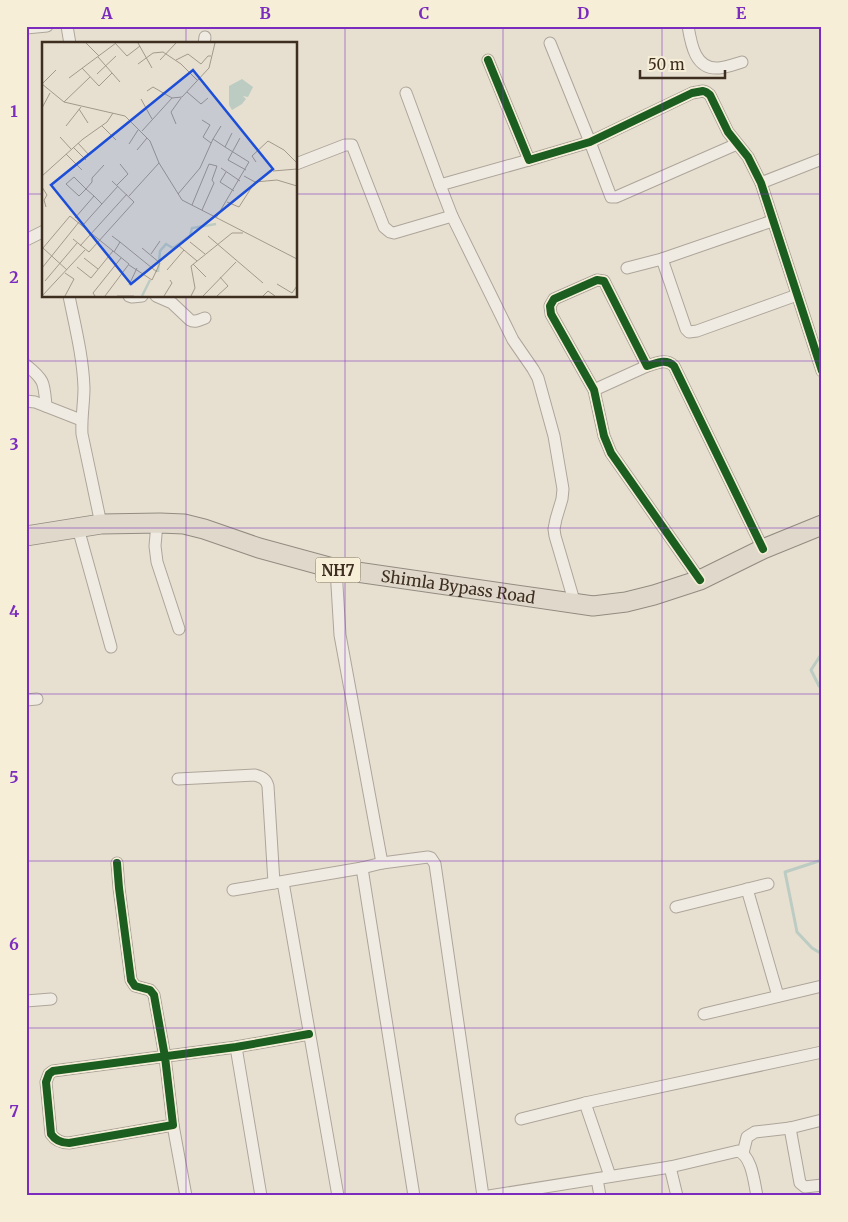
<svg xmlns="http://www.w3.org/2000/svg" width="848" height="1222" font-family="Merriweather,serif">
<rect width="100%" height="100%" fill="#e7e0d1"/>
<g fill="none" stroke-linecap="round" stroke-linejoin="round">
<g stroke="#bcccc2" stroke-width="3">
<polyline points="822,653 811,670 819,686 822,688"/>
<polyline points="822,860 785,872 797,932 812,948 822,954"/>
</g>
<defs>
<g id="minor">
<polyline points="67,26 70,44"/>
<path d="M688,26C691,44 695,70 719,68C727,67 735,64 742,62"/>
<polyline points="26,28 47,26"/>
<polyline points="550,43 590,142 611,197 616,197 737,144"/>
<polyline points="204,44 205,37"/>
<polyline points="488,60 529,160 590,142 692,93 703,91 706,92 710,95 728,132 748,157 761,183 822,371"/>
<polyline points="406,93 440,185 529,160"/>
<polyline points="296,164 345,145 352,145 384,227 390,232 394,233 452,216"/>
<polyline points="761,183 822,159"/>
<polyline points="440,185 452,216 513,340 533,369 538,378 554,436 563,489 562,499 556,519 554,529 555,536 575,604"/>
<polyline points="26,240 44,231"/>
<polyline points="662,259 686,329 689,332 697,331 797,295"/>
<polyline points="627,268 662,259 772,221"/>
<path d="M69,296C75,326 83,357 84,388C84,403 81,419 82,434L101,524"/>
<polyline points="129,296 132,297 142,296"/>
<path d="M156,296L172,303L190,320C195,323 199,320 205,318"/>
<path d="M26,365C45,380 44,383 46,406"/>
<polyline points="594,390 647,366"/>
<polyline points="26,401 35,402 81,420"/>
<polyline points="157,523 155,546 157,562 179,629"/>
<polyline points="78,528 111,647"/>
<polyline points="336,569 340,635 382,863"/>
<path d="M700,580L611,453L604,436L594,390L551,314L550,306L554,299L597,280L604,281L647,366C657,363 666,358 674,366L763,549"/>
<polyline points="26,700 37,699"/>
<path d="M178,779L255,775C262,777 266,779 268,786L274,883"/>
<path d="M117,863L119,888L131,980L135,986L150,990L154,995L165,1057L173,1125L69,1143C61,1143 55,1140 51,1134L46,1082L49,1074L53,1071L236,1047L309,1034"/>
<polyline points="362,868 414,1196"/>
<polyline points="283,882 338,1196"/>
<polyline points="747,889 778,996"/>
<polyline points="233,890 362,868 382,863 428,857 431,858 435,864 483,1196"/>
<polyline points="676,907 768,884"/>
<polyline points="26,1001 51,999"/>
<polyline points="704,1014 822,986"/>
<polyline points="236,1047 261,1196"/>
<polyline points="585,1103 822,1052"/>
<polyline points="521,1119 585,1103 610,1176"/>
<polyline points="173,1125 186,1196"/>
<polyline points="790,1128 800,1183 805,1187 822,1185"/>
<polyline points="743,1153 747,1137 755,1132 790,1128 822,1120"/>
<polyline points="670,1167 677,1196"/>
<polyline points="597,1179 600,1196"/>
<path d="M489,1196L670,1167L738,1151C752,1156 754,1182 757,1196"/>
</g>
<g id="trunk">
<path id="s1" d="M26,536L101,524L160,523L184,524L204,529L259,548L336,569L593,606L626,602L654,595L700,580L763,549L822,525"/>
</g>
</defs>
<use href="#minor" stroke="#ada599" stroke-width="13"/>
<use href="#trunk" stroke="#928b80" stroke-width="21"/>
<use href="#minor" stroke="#efebe3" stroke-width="11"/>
<use href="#trunk" stroke="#e0d9cb" stroke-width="19"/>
<defs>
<g id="cycleway">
<polyline points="488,60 529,160 590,142 692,93 703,91 706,92 710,95 728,132 748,157 761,183 822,371"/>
<path d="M700,580L611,453L604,436L594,390L551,314L550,306L554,299L597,280L604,281L647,366C657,363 666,358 674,366L763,549"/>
<path d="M117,863L119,888L131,980L135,986L150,990L154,995L165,1057L173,1125L69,1143C61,1143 55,1140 51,1134L46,1082L49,1074L53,1071L236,1047L309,1034"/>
</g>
</defs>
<use href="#cycleway" stroke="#f7eed8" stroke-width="11"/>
<use href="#cycleway" stroke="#1b5e20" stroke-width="8"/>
</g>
<path fill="none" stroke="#7b2cbf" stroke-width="1" stroke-opacity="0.55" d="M186,26V44M345,26V1196M503,26V1196M662,26V1196M26,194H44M296,194H822M186,296V1196M26,361H822M26,528H822M26,694H822M26,861H822M26,1028H822"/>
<g text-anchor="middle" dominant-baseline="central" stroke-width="4.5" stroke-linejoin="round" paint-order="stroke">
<rect fill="#f7eed8" stroke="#756857" stroke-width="1" x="315.5" y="557.5" width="45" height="25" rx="4"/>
<g font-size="15" font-weight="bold" fill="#3d2e20">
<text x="338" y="570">NH7</text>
</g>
<g font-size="16" fill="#3d2e20" stroke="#f7eed8">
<text stroke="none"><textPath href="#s1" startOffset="441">Shimla Bypass Road</textPath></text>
</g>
</g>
<g transform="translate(42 42)">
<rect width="255" height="255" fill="#e7e0d1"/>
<path d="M200,37L211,45L206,55L201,54L204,57L200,62L190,68L187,63V44Z" fill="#bcccc2"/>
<path fill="none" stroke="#bcccc2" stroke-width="2.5" d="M116,230L118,209L124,202L131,206L148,194L150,186L174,182M100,254L108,238"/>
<path fill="none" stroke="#a3998a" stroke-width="1" d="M44,1L57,14M73,1L85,14L98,4M96,1L110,26M56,15L78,40M118,18L134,1M134,18L146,12L159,22L166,14H169M96,22L111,11L121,10L139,22L155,38M40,26L57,44L70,31M55,32L74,14M27,36L74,1M0,42L14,28M0,42L22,60L83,74L108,99L117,121L140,158L255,217M105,49L111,45L130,56M145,50L159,62L166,56M99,57L110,77M22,60L48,35M0,66L8,51M37,67L46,81M160,78L168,83L161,95L169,101M134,82L129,70L139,56M24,84L39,65M60,84L74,98M179,84L171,97L183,105M100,89L130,56L140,55L167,26L173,1M18,95L29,107M198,96L186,118L204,128M36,101L47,113M87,102L96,88M31,105L44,118M95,108L105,96M24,112L40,128M214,120L210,114L226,99L242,108L255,121M179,126L198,139M231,129L255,127M184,130L178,140L192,149M0,134L41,97L65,80L71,71M213,140L235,138L255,144M75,143L86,132L78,122M0,145L5,153L2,158L4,165M136,152L158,126L171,97M87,154L117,121M185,160L197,165L213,140L202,134M60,162L52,154L44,147L32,135L24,142L37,154L44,147L50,140V136L62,123M150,163L167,122L175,124L170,138L172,141L160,168M33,176L52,154M174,176L207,120L183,105L190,91M41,183L76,144M70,194L78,200L72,210M166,194L221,241M31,197L47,210L92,160L70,139M78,200L115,230M148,200L163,212M136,203L155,219M38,204L85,152M109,212L118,199M42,216L56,227M151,222L164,235M87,223L110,238L118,221L100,206M35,225L49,236L71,209M0,226L37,180M25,228L1,206L28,174L87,222L63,254M125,228L142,208M3,239L35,201M235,242L250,251L255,244M87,243L95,226M0,254L43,208M23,254L32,237L23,231M53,254L51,251L79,216M75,254H92M122,254L130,241L128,238M149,254L153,246L149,224L190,191H201M161,254L194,220M175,254L186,244L178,235M221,254L226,249L233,254"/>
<path fill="#1d4ed8" fill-opacity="0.15" stroke="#1d4ed8" stroke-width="2.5" d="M151,28L231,127L89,242L9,143Z"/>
<rect width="255" height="255" fill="none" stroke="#3d2e20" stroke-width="2.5"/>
</g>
<rect width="848" height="1222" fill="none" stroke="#f7eed8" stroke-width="55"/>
<path d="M640 70v8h85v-8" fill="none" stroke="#3d2e20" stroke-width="2.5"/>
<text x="648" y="70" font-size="15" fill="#3d2e20" stroke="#f7eed8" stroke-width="4" paint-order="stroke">50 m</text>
<rect x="28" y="28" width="792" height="1166" fill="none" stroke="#7b2cbf" stroke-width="2"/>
<g font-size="16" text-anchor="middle" font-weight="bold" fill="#7b2cbf">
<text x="107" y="19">A</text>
<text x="265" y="19">B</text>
<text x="424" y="19">C</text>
<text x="583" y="19">D</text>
<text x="741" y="19">E</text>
<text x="14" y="117">1</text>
<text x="14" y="283">2</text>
<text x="14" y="450">3</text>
<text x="14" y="617">4</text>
<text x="14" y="783">5</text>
<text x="14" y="950">6</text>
<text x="14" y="1117">7</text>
</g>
</svg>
